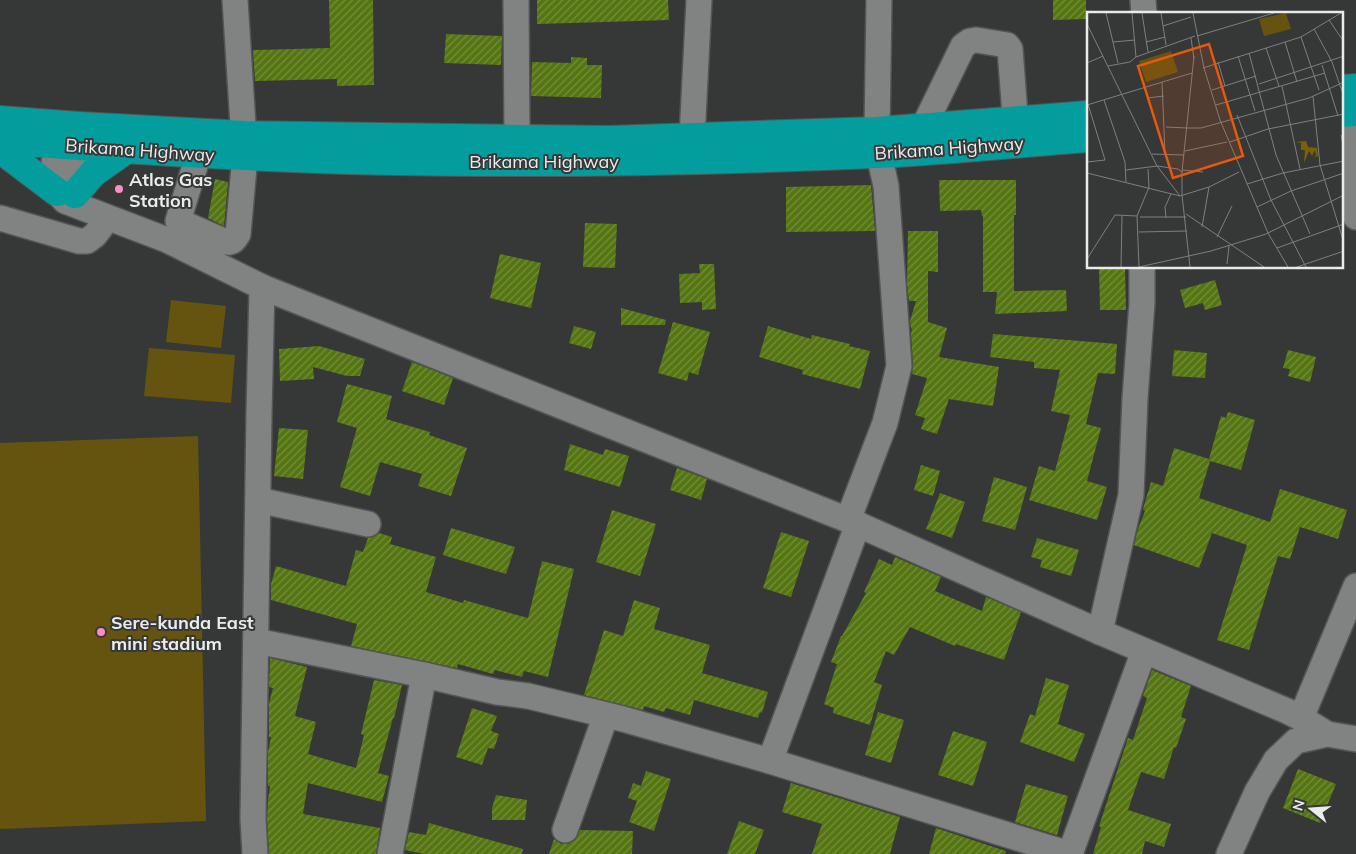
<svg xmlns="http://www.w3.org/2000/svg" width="1356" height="854" font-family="Mulish,sans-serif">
<defs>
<pattern id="building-hatch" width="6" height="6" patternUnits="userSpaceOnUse" patternTransform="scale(1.25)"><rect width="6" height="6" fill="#547511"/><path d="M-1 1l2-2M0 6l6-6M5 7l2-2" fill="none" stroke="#758f3f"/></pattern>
</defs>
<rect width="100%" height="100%" fill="#353837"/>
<g fill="#655410">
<polygon points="171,300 226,306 221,348 166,342"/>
<polygon points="149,348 235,355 231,403 144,396"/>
<polygon points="198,436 206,821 0,829 0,443"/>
</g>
<g fill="url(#building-hatch)">
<polygon points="329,0 373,0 374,85 337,86 337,79 255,81 253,50 330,48"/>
<polygon points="537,0 668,0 669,20 605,22 537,24"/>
<polygon points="1053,0 1086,0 1086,19 1053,20"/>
<polygon points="446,34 502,36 501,65 444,63"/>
<polygon points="571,57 587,58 587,65 602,65 601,98 531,96 532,62 571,63"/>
<polygon points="215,179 228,182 224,226 208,218"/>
<polygon points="939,180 1016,180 1016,215 1014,215 1014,291 1066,290 1067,311 995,314 997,292 983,292 983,216 982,216 981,210 940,211"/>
<polygon points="871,185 875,231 786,232 786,187"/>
<polygon points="585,223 617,224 615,268 583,267"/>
<polygon points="908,231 938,231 938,272 928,271 928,322 947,328 939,357 999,367 993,406 949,399 937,434 921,429 925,418 915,415 927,378 912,374 913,365 911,334 912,329 911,328 910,321 916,301 909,301 907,284"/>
<polygon points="500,254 541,263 531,308 490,298"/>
<polygon points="699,264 714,264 716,309 702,310 702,302 680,303 679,274 700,273"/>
<polygon points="1099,268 1125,268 1126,310 1100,310"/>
<polygon points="1215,280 1222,305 1205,310 1203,303 1185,308 1180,290"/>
<polygon points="621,308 666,320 665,325 621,325"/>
<polygon points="673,322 710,332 698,375 689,372 687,381 658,373"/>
<polygon points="574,326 596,332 591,349 569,343"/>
<polygon points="768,326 811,339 812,335 850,344 849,346 870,351 860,389 802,374 803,370 759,357"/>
<polygon points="993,334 1117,344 1115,374 1098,373 1086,424 1101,428 1087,481 1107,487 1097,520 1029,500 1039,466 1055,471 1070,415 1051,411 1060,370 1034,368 1034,362 990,357"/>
<polygon points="319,346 365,359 360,376 347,376 313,367 314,379 280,381 279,349"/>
<polygon points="1174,350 1207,353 1205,378 1172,376"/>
<polygon points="1288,350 1316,357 1310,382 1288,376 1290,369 1283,368"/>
<polygon points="412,362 453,378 444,405 402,391"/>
<polygon points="347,384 392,396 386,419 430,432 429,435 467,448 451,496 418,486 422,474 380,462 370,496 340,487 357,428 337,422"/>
<polygon points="1228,412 1255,420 1241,470 1210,461 1199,498 1270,522 1280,489 1347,510 1338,539 1300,527 1290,559 1278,556 1249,650 1217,640 1247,545 1212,533 1199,568 1134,545 1138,529 1145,511 1143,509 1151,482 1163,486 1174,448 1209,459 1221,416 1226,418"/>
<polygon points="279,428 308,430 303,479 274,476"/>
<polygon points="570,444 603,455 605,449 629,456 620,487 564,470"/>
<polygon points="921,465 940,471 933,496 914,490"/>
<polygon points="677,468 707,479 701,500 670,490"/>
<polygon points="994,477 1027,487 1015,530 982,521"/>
<polygon points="940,493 965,502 952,538 926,529"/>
<polygon points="612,510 656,524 640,576 596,562"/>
<polygon points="451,528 515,547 506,574 443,555"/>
<polygon points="781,532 809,541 791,597 763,588"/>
<polygon points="379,533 392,537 390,544 436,557 426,592 463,603 464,600 528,618 542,561 574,569 548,677 524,671 522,677 495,670 493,674 458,664 457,668 351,646 357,624 271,600 271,584 276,566 346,586 356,550 363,552 368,538 373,537"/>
<polygon points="1037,538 1079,550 1071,576 1040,567 1042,560 1031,557"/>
<polygon points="895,557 941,577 935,591 982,611 986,597 1021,612 1004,660 956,644 955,646 910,627 894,655 886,651 874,682 882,685 870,725 833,713 834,708 824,704 837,664 831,662 841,636 842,636 866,593 864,592 879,559 892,565"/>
<polygon points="634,600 660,608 654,629 710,645 702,673 768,692 762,713 760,712 758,718 694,700 690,715 666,708 664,712 644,706 643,710 584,695 604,630 623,636"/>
<polygon points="270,658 307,667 295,716 316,722 308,754 356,768 364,735 361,734 374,680 402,685 394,718 393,718 378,773 389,776 382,802 308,783 303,814 380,828 376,854 269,854 267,819 268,800 270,786 268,786 268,752 271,737 269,737 269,703 273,688 269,687"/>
<polygon points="1152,670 1191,686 1181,717 1186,719 1176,748 1174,747 1164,779 1141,772 1128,810 1171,824 1164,847 1145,841 1142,854 1093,854 1101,827 1099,826 1128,738 1133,740 1147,698 1143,696"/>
<polygon points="1046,678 1069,685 1058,724 1085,734 1074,762 1020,742 1030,714 1035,716"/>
<polygon points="472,708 497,716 491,731 499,734 494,749 488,748 482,765 456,757"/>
<polygon points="878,712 904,720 891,763 865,755"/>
<polygon points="953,731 987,742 973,786 938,775"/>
<polygon points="1298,769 1336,784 1320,823 1283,808"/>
<polygon points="646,771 671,779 654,831 629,822 637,801 628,798 633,783 641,786"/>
<polygon points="791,783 900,817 890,854 812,854 822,824 782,812"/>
<polygon points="1026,784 1068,796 1057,835 1015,822"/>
<polygon points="496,795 527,800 525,820 492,820 492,808"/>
<polygon points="739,821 764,830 755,854 727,854"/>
<polygon points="429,823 523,849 522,854 424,854 405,850 409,832 426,835"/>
<polygon points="936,828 1006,851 1005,854 929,854"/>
<polygon points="580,830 633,831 632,854 549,854 554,839 561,844 568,844 575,840"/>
</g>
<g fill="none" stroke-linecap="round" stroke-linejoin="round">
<defs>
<g id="minor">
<polyline points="516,0 517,138"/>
<polyline points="1143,0 1144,14"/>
<polyline points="1347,113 1356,217"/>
<polyline points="56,126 53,184 57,192 65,201 167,240 262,287 848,520 1100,632 1287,711 1301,718 1327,734"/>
<polyline points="923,128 963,46 970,41 976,40 1007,45 1010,49 1017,141"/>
<polyline points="692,138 699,0"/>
<path d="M199,153L178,221L226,242C233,243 235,239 238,234L245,156L235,0"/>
<polyline points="75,204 79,127"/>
<polyline points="0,218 79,241 87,241 95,235 108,218"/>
<polyline points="258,500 368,524"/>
<polyline points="848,520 885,423 899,366 886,186 879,154 877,131 879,0"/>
<polyline points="1100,632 1131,495 1135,398 1142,303 1142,268"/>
<polyline points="256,641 424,675 497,692 528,696 623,719 770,761 1069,854"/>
<polyline points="1301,718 1356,586"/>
<polyline points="770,761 858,524"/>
<polyline points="565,830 606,715"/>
<polyline points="255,854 253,819 259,414 262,287"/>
<polyline points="390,854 424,675"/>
<polyline points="1070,854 1144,651"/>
<polyline points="1229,854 1257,792 1276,760 1296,741 1327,734 1356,739"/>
</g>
<g id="highway">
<polyline points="1342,89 1356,88"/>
<polyline points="1342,113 1356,112"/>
<polyline points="0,120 79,126 244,135 608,140 877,131 1088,115"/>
<path d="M0,140C82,147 164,152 246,156C456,166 666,163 875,154C947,151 1018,143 1088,138"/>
<polyline points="0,149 57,192"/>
<polyline points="75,194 93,173 127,149"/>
</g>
</defs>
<use href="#minor" stroke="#525553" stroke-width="28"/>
<use href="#highway" stroke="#525553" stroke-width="30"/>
<use href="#minor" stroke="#808381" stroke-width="25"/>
<use href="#highway" stroke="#039d9d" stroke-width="28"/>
</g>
<g fill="#fc8fc1" stroke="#353837" stroke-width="2">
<circle cx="119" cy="189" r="5"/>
<circle cx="101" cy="632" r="5"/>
</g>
<g text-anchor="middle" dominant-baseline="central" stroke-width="4" stroke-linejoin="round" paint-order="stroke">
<g font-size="18" fill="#eaeceb" stroke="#353837">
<text transform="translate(949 148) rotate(-4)">Brikama Highway</text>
<text transform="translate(140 150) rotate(4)">Brikama Highway</text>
<text x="544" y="161">Brikama Highway</text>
</g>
<g font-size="18" font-weight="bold" fill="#eaeceb" stroke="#353837" text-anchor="start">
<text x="129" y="179">Atlas Gas<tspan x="129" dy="21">Station</tspan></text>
<text x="111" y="622">Sere-kunda East<tspan x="111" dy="21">mini stadium</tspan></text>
</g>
</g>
<g transform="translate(1087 12)">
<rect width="256" height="256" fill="#353837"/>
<path d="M219,129L221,135L230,136L231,144L226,146L229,144L228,138L225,144L222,139L217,151L218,138H214V131L209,130Z" fill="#786204"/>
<path d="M199,1L204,17L177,24L172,7ZM84,39L91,60L59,70L52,49Z" fill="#655410"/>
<path fill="none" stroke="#7d807f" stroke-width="1" d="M19,1L31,51M55,1L61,40M74,1L79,33M106,1L117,56L133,108L181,221L201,255M242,8L257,30M0,12L70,154L93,184M76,14L104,5M227,17L245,50L257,85M110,24L187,1M214,25L232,78M104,26L107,47M26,30L48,28M59,30L78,25M198,30L210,70M179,36L192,74M162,41L189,143L223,222M151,44L168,99M49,45L108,24M131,50L138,74M0,51L16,44M235,53L251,104M21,54L43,50L49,45L45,1M116,56L214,25L254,1M75,70L78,142M172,72L257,44M195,74L213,157M125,78L169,64M226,84L233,153L257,231M60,86L77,84M17,88L38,150L39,170M0,93L105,61M129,93L238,61M150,103L184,188L219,255M79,115L100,116M100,116H114L222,86L257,70M254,123L257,139M143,130L181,117L257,102M98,139L140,130M65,142L97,143M0,150L18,148L1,92M39,158L70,154L91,157L95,160V183M95,158L116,160M95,160L107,44M0,161L93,184L122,175L152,160M160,172L196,161L257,149M95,183L103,255M170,195L204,179L257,161M99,202L177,255M50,204L62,175L61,157M53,205H99M79,206L78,195L84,182M115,215L122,175M52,220L100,219M130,225L145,194M190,236L257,212M0,247L28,203L50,204L52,255M140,252L142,234M34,255L35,204M52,255L124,239L179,222L257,183M210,255L257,239"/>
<path fill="#e8590c" fill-opacity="0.15" stroke="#e8590c" stroke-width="2.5" d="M122,32L156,144L86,166L51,54Z"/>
<rect width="256" height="256" fill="none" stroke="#eaeceb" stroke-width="2.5"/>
</g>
<g transform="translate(1311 809) rotate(287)" stroke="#353837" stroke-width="4" paint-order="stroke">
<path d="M0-4L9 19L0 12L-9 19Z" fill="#eaeceb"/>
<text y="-8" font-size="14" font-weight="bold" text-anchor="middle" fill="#eaeceb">N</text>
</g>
</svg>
